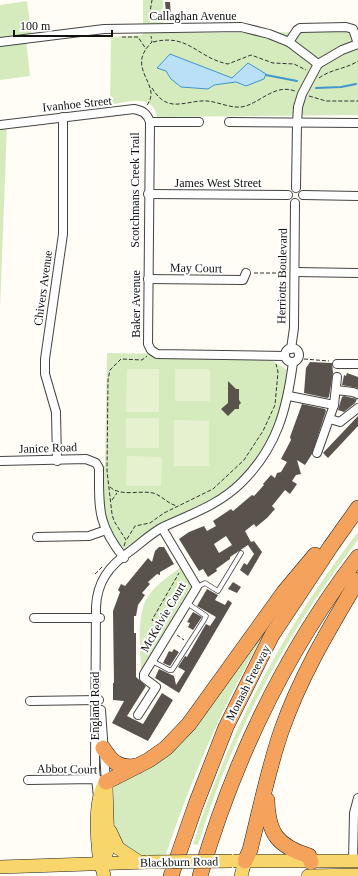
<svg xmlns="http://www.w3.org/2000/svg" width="358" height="876" font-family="Georgia,serif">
<rect width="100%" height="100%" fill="#fffdf5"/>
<g fill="#d5ebbd">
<path d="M143,0H163L164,33L358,32V115L157,117C153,93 127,102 110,105L111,37L143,35Z"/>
<polygon points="27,1 32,38 26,39 30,76 0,80 0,5"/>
<polygon points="7,125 0,309 0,126"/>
<polygon points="107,353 263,355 292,373 270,446 219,501 162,528 128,553 106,530 99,468 105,466"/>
<path d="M358,532V540C288,630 231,735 198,845L193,844C229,731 285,626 358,532Z"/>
<path d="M182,566L192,586L141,671C141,648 135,615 149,595C157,583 171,575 182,566Z"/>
<path d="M281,606C232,684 195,767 166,854C157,855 146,857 138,854C108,845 114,808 114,784L150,768L163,756Z"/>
</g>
<g fill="#e6f2cf">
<polygon points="127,369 159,369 159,412 126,412"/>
<rect x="175" y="369" width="35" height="32"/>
<rect x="126" y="418" width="33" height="30"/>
<polygon points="174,420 209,421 209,466 174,466"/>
<polygon points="127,456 162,457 161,486 126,486"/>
</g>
<polygon fill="#b9e0f7" stroke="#3f96cf" points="170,54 232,78 248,63 266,74 264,79 246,86 236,82 214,85 208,89 181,87 171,79 166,71 157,68"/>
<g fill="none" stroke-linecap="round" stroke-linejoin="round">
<g stroke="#3f96cf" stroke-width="2">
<polyline points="266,75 297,81"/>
<polyline points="316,88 341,87 356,84"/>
</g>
</g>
<g fill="#5a524d" fill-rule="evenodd">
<polygon points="165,2 170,2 171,18 163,18 163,13 166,13"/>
<polygon points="310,362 332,363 333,373 329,397 327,398 304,393 306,368"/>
<polygon points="347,373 358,377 358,388 342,385 344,375 346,376"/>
<polygon points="228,381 236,389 239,389 239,400 241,403 239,405 239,409 235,409 228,416 221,409 228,403"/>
<polygon points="344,396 357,399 355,403 344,412 338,410 342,397"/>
<path d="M302,404L325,409L326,411L312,454L305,465L297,460L301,474L296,475L292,481L297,484L290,494L285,490L272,506L275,509L267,518L256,527L254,524L245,531L251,542L254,541L262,552L248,576L240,570L244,563L247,565L254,554L248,545L230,557V559L216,569L217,571L208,577L203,569L199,571L179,539L189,532L204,526L207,531L216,526L213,521L231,509L233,511L252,495L254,496L264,485L263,484L271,475L275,478L277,473L281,472L287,462L281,459L291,440L290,437ZM226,536L232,545L219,553L214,544Z"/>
<polygon points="358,416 358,426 328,458 323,453"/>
<polygon points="159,547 164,547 174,564 160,572 160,575 157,574 148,582 150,584 142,593 145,595 138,605 136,616 134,616 134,633 136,633 136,677 146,686 127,716 143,724 162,693 173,700 148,741 112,723 124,701 113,700 113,683 114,683 113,611 120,592 118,590 121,584 125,586 148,558 152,562 155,551"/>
<polygon points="233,582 241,587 237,593 228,589"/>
<polygon points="207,589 218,595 215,600 225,605 228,600 232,603 179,693 155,678 159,669 174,676 176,685 185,671 178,667 185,656 187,657 206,624 210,626 216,617 197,606"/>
<polygon points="193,612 202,617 193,630 188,627 190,623 187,622"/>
<polygon points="174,649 179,652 170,666 163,663 169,651 172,652"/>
</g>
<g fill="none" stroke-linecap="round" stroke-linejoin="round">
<defs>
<g id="service">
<polyline points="197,587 205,583 218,591 241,553"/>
<polyline points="152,661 169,670 172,670 204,620 206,616 187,603"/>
</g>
<g id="minor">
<polyline points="0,42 104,29 241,27 269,34 289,42 318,64"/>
<polyline points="289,42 297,30 300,28 346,27 353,29 358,44"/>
<polyline points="150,122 199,122"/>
<polyline points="229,122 358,123"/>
<path d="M0,125L134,109C143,111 147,113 150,122L148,344L151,350L157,354L285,356"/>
<polyline points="296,188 297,123 298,107 302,94 318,64 342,50 358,44"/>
<polyline points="148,194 288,195"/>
<polyline points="303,195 358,196"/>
<polyline points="295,272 358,273"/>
<polyline points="148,279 243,280 246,273"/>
<circle cx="292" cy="355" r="7"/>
<polyline points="291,349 294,328 295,203"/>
<polyline points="337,364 358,364"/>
<polyline points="336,390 353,392 358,394"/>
<polyline points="289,396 334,405"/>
<polyline points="330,419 340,422 358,408"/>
<polyline points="317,453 334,405 337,377"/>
<path d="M0,461L86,459L96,463L99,468C99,509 97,524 124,558"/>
<polyline points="57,461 56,412 45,374 45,359 63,234 63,117"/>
<polyline points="37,537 89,536 106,530"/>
<polyline points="34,618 100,618"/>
<polyline points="30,701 99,700"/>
<polyline points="138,715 156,687 144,678 144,674 197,587 162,528"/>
<polyline points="28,780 96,779 106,782 101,710"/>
<path d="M98,797L95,769L96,607C97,582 109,566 129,552C140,544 150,534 163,527C191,514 219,505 242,482C277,447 287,409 293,362"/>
<polyline points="353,861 354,813 358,798"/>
</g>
<g id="primary">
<polyline points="110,831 118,848 139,862"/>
<polyline points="236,861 358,861"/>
<polyline points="102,864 108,849 106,785"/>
<polyline points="0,867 148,862"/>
<path d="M104,876C103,869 99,862 99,855C97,836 94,797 106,782"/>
<polyline points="241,876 245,861"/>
<polyline points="308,876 358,875"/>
</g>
<g id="motorway">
<path d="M103,748C112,762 119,769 137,766"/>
<polyline points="106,782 149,760 166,748 189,724 284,592 315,555"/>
<path d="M267,800C268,833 277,846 309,856L311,862"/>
<path d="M245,861L250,850C260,810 268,770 281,732C300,677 329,629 358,580"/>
<polyline points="171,876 196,804 226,727 272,635 331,546 358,508"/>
<path d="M200,876C234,759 284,654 358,557"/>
</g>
</defs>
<use href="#service" stroke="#444" stroke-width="5.5"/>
<use href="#minor" stroke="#444" stroke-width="10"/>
<use href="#primary" stroke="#222" stroke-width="14"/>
<use href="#motorway" stroke="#222" stroke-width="16"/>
<g stroke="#333" stroke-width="1" stroke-dasharray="4 2" stroke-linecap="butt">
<polyline points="152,21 150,12 152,0"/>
<polyline points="122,37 138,37 146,49"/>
<path d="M153,42C189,33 197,58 228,64L251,55L273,63L294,64L306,70"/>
<path d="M319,78C331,69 346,69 358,61"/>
<path d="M152,88C157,96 163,103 173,104C184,105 196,100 207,101C220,102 233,110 246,106C263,100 276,84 295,91"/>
<polyline points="309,96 326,101 358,101"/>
<path d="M147,105C163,84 124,69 152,42L151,36"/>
<polyline points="254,273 287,273"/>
<polyline points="304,359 329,361"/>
<path d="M110,487C121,497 139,490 153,493C163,496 166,503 177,506"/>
<polyline points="112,500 117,493"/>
<polyline points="127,539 135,526 150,523 164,513 213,489 244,460 263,431 275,405 278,372 276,364"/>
<polyline points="124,546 126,540 114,521 112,514 107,471 108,380 110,370 121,359 142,360 147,356"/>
<polyline points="95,574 103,566"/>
<polyline points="164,628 152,620 179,573"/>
<polyline points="177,635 184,640"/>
</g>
<use href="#service" stroke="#fff" stroke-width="4"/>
<use href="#minor" stroke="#fff" stroke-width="8"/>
<use href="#primary" stroke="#f9d66b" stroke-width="13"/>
<use href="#motorway" stroke="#f5a25d" stroke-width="15"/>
<defs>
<polyline id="primary-bridge" points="148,862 232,861"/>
</defs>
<use href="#primary-bridge" stroke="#222" stroke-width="14" stroke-linecap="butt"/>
<use href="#primary-bridge" stroke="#f9d66b" stroke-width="13"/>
</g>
<g text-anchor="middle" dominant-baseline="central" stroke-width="4" stroke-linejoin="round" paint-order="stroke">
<g font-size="12" fill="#111" stroke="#fff">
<text x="193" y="16">Callaghan Avenue</text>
<text transform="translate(77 104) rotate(-6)">Ivanhoe Street</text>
<text x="218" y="183">James West Street</text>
<text transform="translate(135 190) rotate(-90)">Scotchmans Creek Trail</text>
<text transform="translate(196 268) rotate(1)">May Court</text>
<text transform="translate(282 276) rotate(-89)">Herriotts Boulevard</text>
<text transform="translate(43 288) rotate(-82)">Chivers Avenue</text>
<text transform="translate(136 304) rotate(-90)">Baker Avenue</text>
<text transform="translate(48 448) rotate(-2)">Janice Road</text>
<text transform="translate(163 617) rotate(-60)">McKelvie Court</text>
<text transform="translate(248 683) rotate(-63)">Monash Freeway</text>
<text transform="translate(95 706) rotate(-90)">England Road</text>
<text transform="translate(67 769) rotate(1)">Abbot Court</text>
<text transform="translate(179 862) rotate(-1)">Blackburn Road</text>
</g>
</g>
<path d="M14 30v6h98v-6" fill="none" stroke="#111111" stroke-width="2"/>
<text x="20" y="30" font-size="12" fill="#111111" stroke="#ffffff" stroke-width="3" paint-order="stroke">100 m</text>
</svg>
